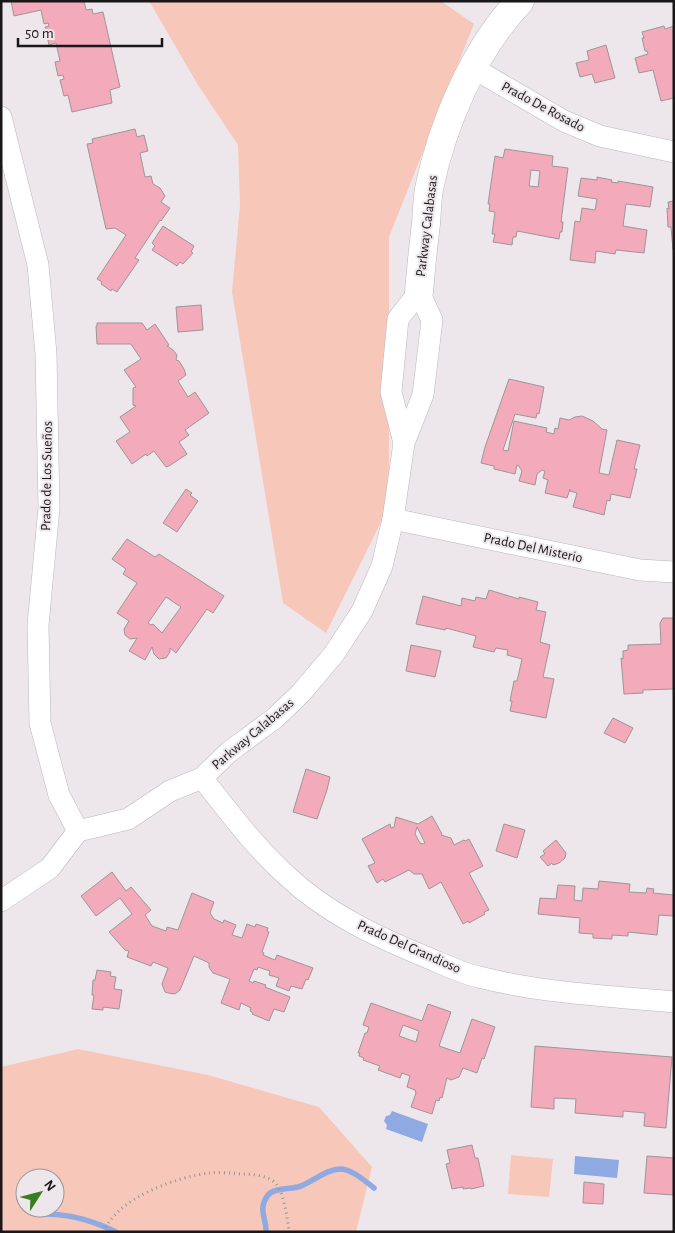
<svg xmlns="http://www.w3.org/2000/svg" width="675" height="1233" font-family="'Alegreya Sans',sans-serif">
<rect width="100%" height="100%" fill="#ede7ec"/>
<g fill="#f7c8b9" fill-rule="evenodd">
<polygon points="149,1 441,1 474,24 389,237 389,506 326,633 283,603 232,292 240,205 238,145 198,85"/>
<path d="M78,1049L208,1075L319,1107L372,1167L356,1232H1V1067ZM25,1178H55V1208H25Z"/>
<polygon points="511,1155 553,1159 549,1197 508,1194"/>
</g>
<g fill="#8faae3">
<polygon points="392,1111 428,1124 422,1142 386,1129 387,1125 384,1121 386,1116 390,1115"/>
<polygon points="575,1156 619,1160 617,1178 574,1174"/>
</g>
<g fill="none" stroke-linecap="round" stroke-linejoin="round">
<g stroke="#8faae3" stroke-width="5.5">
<path d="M44,1214C70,1214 92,1220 116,1232"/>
<path d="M266,1232C267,1219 257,1210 268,1195C273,1188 290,1189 298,1187C312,1183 325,1169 341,1169C353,1170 365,1181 374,1188"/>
</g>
</g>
<g fill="#f3aaba" stroke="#9d9697" fill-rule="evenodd">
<polygon points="11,1 84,1 86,10 92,9 93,14 103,12 120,87 110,90 112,103 72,112 68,95 64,96 60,80 64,79 63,75 58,76 55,62 60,61 56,43 49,45 45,27 49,26 48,23 44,24 41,10 14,16"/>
<polygon points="664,26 665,29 674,26 674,98 661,101 653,70 639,73 635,58 648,54 647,51 645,51 642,38 644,38 642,32"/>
<polygon points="606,45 615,78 595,83 592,74 580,77 576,63 589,60 587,51"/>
<polygon points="135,129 137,137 144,135 148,151 140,153 145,177 151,176 153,184 160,188 165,196 161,202 170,208 161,221 160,220 135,258 139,260 117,292 112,289 111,291 101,284 102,282 97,279 126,235 115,228 106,229 87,144 93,143 92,139"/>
<path d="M505,149L553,156L552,166L568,168L561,222H563L562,232H560L559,239L517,231L516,237H513L512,245L493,242L495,234H492L495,212L489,211L490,204H488L495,156L503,158ZM531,170L540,171L538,187L529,186Z"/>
<polygon points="597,177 612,180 611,182 618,183 618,181 653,187 650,207 626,204 623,226 647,230 644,253 616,250 615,254 596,251 595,263 570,260 575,221 580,222 582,208 595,210 597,199 578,196 581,178 597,180"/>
<polygon points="674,201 674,250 673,250 671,227 668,227 667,208 669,209 668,202"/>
<polygon points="163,226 194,246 191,252 193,253 183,264 180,262 177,266 152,250 155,246 152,243"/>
<polygon points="201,305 203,330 178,332 176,307"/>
<polygon points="97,323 142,323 147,330 155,324 169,345 167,346 173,350 177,355 176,360 179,361 184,369 186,375 178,381 188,397 195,392 209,413 185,430 189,435 179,442 187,454 169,466 166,467 154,451 147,456 146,454 132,464 116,441 130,432 120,417 136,406 133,405 133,388 136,387 124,370 141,359 131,344 97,344 96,326 97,326"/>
<polygon points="509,379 544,387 539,414 537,413 536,418 515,414 503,450 508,451 514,421 547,428 546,432 554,434 555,428 558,429 560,418 569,420 575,417 582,416 593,421 602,429 607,430 599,473 609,475 617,440 640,445 634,469 637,469 630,498 611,494 610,501 607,500 604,515 573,507 577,493 570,491 570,489 567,498 545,493 548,480 543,478 545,471 542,470 537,474 535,485 519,481 522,471 518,465 517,465 515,474 494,469 494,466 481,463 485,447"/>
<polygon points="186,489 192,493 190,495 198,501 177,532 163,523"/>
<path d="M127,539L155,557L159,554L224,596L213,613L207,609L176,653L170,648V652L166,658L159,659L154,654L152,647L145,660L129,651L137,638L130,639L125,635L124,629L129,621L117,613L137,583L123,574L126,569L112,559ZM166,597L181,607L162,633L153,624L151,625L148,623Z"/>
<polygon points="489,590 519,599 519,597 538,602 536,610 546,612 540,642 550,645 543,677 554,679 546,718 510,711 512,701 510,701 514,681 517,681 522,659 507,655 508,650 496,648 494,652 473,647 476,636 446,628 445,630 416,624 423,596 461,606 462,598 475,601 476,597 486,599"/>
<polygon points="663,618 674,618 674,690 673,689 643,690 643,693 624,694 621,658 623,659 623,651 628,650 628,645 661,644 660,623"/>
<polygon points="411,645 441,651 435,677 406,671"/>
<polygon points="613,718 633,728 625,743 604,733"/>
<polygon points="306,769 330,777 327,790 317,819 293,812"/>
<path d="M432,816L442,834L441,835L451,838L454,845L464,840L465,841L469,839L483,866L469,873L489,910L484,912L485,914L469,923L468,921L463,924L441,882L429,889L422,874H414L409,870L385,882L383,879L377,883L368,866L375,863L362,839L390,824L391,828L394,827L396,817L418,824ZM417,827L425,843L423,844L420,843L415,834Z"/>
<polygon points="504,824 525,830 517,858 496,851"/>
<polygon points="556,840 566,853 565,858 559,863 553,865 552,863 548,866 540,857 545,854 543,851"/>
<polygon points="112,872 126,891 131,887 151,910 145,915 152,926 166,931 167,927 178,930 192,893 214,902 210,913 214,919 223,923 224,920 236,925 232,935 242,938 247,924 255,927 256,924 268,928 267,931 269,932 262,952 264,953 263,955 275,960 277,955 313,968 308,980 306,979 302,989 291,986 289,991 276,986 279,978 269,975 270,971 258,967 257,970 254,969 249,981 253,983 254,981 266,985 265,987 290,997 284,1012 274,1009 269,1021 252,1014 253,1013 250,1011 251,1008 241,1003 239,1010 221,1003 230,979 213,973 209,967 209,963 194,956 180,990 175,994 168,993 165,992 162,984 168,968 153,962 151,966 127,957 129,951 125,950 109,932 132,914 120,898 96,916 81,896"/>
<polygon points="599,881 630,884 629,892 646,893 647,888 654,889 653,893 674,895 674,916 659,915 657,935 628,932 628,936 612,935 612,939 593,938 593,934 579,933 580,918 538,914 540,898 556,899 558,885 575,886 574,900 582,901 583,888 598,889"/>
<polygon points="97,970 111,972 110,976 116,977 114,989 122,990 119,1009 103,1007 103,1010 92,1009 94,995 92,995 93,980 95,980"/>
<path d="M371,1003L422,1021L428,1004L451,1012L439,1046L460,1053L472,1019L495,1027L484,1059L482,1058L477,1073L463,1068L459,1077L451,1080L447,1078L442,1098L440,1097L439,1101L436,1100L432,1114L411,1107L416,1093L415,1090L407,1087L410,1076L402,1073L400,1078L378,1070L380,1066L363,1060L364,1058L359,1056L360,1053H358L365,1033H367L369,1027L363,1025ZM403,1025L419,1031L416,1042L399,1036Z"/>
<polygon points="535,1046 672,1057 666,1128 644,1126 645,1113 623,1111 623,1117 575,1113 576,1099 554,1098 554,1109 531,1107"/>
<polygon points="472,1145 475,1158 478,1158 484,1186 471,1189 470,1188 463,1189 463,1187 452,1189 446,1164 450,1163 447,1150"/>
<polygon points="647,1156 674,1158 674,1195 644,1193"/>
<polygon points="584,1182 604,1184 603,1204 583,1203"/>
</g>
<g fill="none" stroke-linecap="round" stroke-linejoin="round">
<defs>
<g id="street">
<polyline points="473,68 564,121 600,136 674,152"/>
<polyline points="1,117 38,265 46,354 49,508 38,625 40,723 59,795 78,831"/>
<polyline points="393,519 640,570 674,572"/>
<path d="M202,778C229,812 254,846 286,875C326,913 375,936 426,957C443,964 461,973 479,977C542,993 609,996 674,1002"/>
<polyline points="1,901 50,868 78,831 128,819 170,791 202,778 229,752 275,718 301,693 334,654 362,611 382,566 393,519 404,443 423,395 432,320 419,292 398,319 391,392 404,443"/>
</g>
<path id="secondary" d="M419,292C421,269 423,247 426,224C427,212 427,200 429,189C442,125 474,49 520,1"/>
</defs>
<use href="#street" stroke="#bbb6ba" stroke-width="22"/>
<use href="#secondary" stroke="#bbb6ba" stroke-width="29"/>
<path stroke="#979296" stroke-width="3" stroke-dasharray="1 4" stroke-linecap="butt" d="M104,1232C115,1199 178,1176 210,1173C220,1172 231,1173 241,1174C252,1174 268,1175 276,1184C284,1193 288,1220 289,1232"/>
<use href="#street" stroke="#fff" stroke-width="21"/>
<use href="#secondary" stroke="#fff" stroke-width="28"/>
</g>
<g text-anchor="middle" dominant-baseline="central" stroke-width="4" stroke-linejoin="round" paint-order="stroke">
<g font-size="14" fill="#191718" stroke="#ede7ec">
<text transform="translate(543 107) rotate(28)">Prado De Rosado</text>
<text transform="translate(427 226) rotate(-83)">Parkway Calabasas</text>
<text transform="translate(47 476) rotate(-89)">Prado de Los Sueños</text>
<text transform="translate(533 548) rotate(12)">Prado Del Misterio</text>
<text transform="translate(253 734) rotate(-40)">Parkway Calabasas</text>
<text transform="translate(409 947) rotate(24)">Prado Del Grandioso</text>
</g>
</g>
<rect width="675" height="1233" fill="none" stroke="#191718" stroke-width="5"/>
<g transform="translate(40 1193) rotate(54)"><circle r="24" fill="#ede7ec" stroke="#989497"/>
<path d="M0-4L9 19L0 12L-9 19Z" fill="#387e21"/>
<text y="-8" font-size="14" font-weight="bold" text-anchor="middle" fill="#191718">N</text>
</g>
<path d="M18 38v8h144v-8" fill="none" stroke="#191718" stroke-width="2.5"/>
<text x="25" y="38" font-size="15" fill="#191718" stroke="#ede7ec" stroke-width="4" paint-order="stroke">50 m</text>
</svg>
